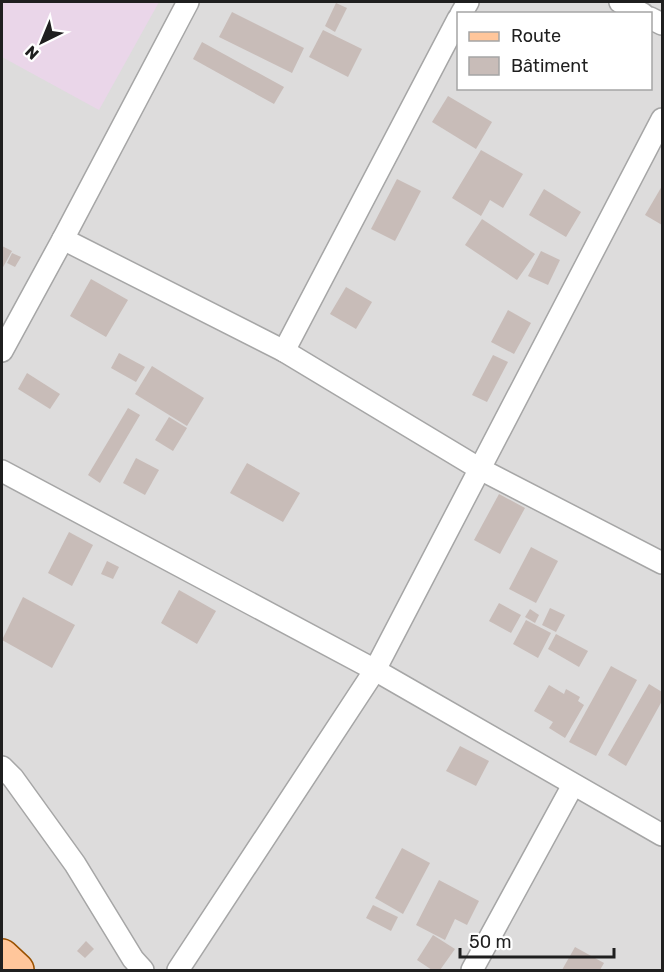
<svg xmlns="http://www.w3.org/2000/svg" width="664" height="972" font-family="Rubik,sans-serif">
<rect width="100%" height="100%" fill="#f0ebe5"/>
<path fill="#dddcdc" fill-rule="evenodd" d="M2,2H662V970H2ZM458,14H650V88H458Z"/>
<polygon fill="#ead6e9" points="2,2 159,2 99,110 2,57"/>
<g fill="#c8bcb8">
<polygon points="336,3 347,8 335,32 325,26"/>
<polygon points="232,12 304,48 292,73 219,37"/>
<polygon points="323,30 362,49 348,77 309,57"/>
<polygon points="202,42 284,87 274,104 193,59"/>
<polygon points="448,96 492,122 476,149 432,122"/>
<polygon points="481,150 523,174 503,208 490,200 481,216 452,198"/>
<polygon points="397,179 421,191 395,241 371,229"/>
<polygon points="662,186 662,225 645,215"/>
<polygon points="544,189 581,212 566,237 529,215"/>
<polygon points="482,219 535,254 517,280 465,245"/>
<polygon points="2,246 12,251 2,269"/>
<polygon points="541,251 560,260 548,285 528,276"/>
<polygon points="12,253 21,257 15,267 7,263"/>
<polygon points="91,279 128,300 106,337 70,316"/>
<polygon points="346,287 372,302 356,329 330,314"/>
<polygon points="508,310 531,323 514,354 491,342"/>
<polygon points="119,353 145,367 136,382 111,368"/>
<polygon points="493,355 508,362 487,402 472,395"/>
<polygon points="152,366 204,398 187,426 135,394"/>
<polygon points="27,373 60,394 50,409 18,389"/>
<polygon points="128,408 140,415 100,483 88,475"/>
<polygon points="169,417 187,428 173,451 155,440"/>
<polygon points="136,458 159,470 145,495 123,483"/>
<polygon points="247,463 300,493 283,522 230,493"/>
<polygon points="499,494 525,508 500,554 474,540"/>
<polygon points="69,532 93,545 72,586 48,573"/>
<polygon points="531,547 558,561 536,603 509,589"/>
<polygon points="107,561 119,567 113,579 101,574"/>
<polygon points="179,590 216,611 197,644 161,623"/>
<polygon points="23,597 75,625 52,668 2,640"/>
<polygon points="499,603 521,615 511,633 489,621"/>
<polygon points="550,608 565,615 556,632 542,625"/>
<polygon points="530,609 539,615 535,623 525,617"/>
<polygon points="526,620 551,633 538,658 513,644"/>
<polygon points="556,634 588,651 579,667 548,649"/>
<polygon points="611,666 637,680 596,756 569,742"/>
<polygon points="649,684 662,692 662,701 626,766 608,755"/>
<polygon points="549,685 564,694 566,689 580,697 578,701 584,705 565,738 549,728 553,722 534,711"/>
<polygon points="460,746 489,761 476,786 446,771"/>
<polygon points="402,848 430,863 403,914 375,898"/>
<polygon points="439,880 479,901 467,925 455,919 445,940 416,925"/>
<polygon points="373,905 398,917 391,931 366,918"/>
<polygon points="433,935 455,949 440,970 432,970 417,960"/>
<polygon points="86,941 94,949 85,958 77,951"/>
<polygon points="575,947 604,963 600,970 562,970"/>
</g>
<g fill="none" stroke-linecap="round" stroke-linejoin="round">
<defs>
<g id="minor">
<polyline points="620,2 643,14"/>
<polyline points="461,14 468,2"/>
<polyline points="650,18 662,24"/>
<polyline points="63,239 284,351 480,469 662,563"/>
<polyline points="2,351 63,239 188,2"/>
<polyline points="284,351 458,19"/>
<polyline points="2,471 375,670 662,835"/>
<polyline points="2,767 13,778 75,864 133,959 143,970"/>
<polyline points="178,970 375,670 662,119"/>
<polyline points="472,970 573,785"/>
</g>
<polyline id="primary" points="2,956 17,970"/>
</defs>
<use href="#minor" stroke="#a6a6a6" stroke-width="24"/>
<use href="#primary" stroke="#9a5100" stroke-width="36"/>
<use href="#minor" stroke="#fff" stroke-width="21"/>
<use href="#primary" stroke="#ffc69b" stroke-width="33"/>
</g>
<rect width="664" height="972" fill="none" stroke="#1f1f1f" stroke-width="6"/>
<rect x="457" y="12" width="195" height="78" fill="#ffffff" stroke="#a5a5a5" stroke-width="1.5"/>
<rect x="469" y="32" width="30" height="9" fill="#ffc69b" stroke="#a5a5a5" stroke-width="1.5"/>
<text x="511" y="42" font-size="18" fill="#1f1f1f">Route</text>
<rect x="469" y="57" width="30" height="18" fill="#c8bcb8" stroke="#a5a5a5" stroke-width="1.5"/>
<text x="511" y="72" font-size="18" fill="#1f1f1f">Bâtiment</text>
<g transform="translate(42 42) rotate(223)" stroke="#ffffff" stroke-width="4.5" paint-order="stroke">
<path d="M0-4.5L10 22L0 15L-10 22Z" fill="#1f1f1f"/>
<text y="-9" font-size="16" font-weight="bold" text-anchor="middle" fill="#1f1f1f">N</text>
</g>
<path d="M460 948v9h154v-9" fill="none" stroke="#1f1f1f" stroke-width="3"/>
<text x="469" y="948" font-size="18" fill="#1f1f1f" stroke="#ffffff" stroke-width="4.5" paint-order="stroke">50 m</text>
</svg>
